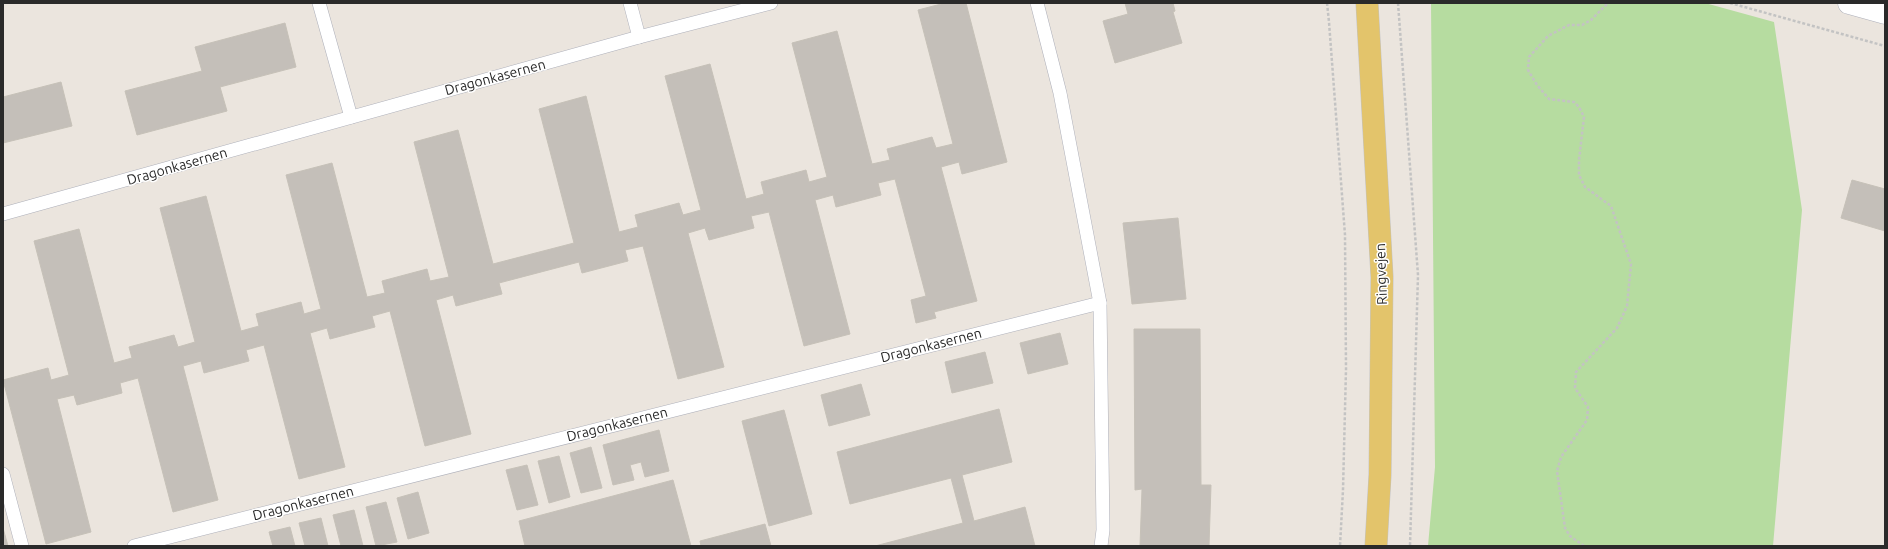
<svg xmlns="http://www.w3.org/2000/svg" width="1888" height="549" font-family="Ubuntu,sans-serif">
<rect width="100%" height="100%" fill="#ebe5de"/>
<polygon fill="#b6dca0" points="1431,3 1705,3 1774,22 1802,210 1773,546 1428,546 1435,467"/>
<g fill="#c4bfb9" stroke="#c6c1b8">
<polygon points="945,3 966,3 1007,162 962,174 959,162 941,167 977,301 934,312 936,318 916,323 911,300 926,296 895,179 878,183 881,195 836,207 833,195 815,200 850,334 804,346 769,212 751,216 754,228 709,240 705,228 688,233 724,367 678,379 643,246 625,250 628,261 582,273 579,262 499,283 502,294 456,306 453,295 436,300 471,434 425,446 390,311 372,316 375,327 330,339 327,328 310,333 345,467 299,479 264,345 246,350 249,361 204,373 201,361 183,366 218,500 173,512 138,378 120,383 122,393 77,405 74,395 57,399 91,532 46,544 3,380 48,368 51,380 69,375 34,241 79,229 114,363 132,358 129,347 174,335 178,347 195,342 160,208 206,196 241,331 259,326 256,314 301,302 304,314 321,309 286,175 332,163 367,297 385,293 382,281 427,269 430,281 449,277 414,142 458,130 493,264 574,243 539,109 586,96 619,232 638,227 635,215 679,203 683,215 701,210 665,76 710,64 746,199 764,194 761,182 806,170 809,182 827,177 792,43 837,31 872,164 890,160 887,149 932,137 936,148 953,144 918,10"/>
<polygon points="1125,3 1173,3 1175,11 1173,12 1182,43 1115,63 1103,21 1128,14"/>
<polygon points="285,23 296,67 220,87 227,111 137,135 125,91 202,71 195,47"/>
<polygon points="61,82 72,126 3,143 3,97"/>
<polygon points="1852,180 1885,189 1885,231 1841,218"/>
<polygon points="1178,218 1186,299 1132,304 1123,223"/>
<polygon points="1134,329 1200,329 1201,485 1211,485 1209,546 1140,546 1142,489 1135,490"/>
<polygon points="1060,333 1068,364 1028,374 1020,343"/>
<polygon points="985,352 993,383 952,393 945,362"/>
<polygon points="861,384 870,415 829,426 821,395"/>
<polygon points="999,409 1012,462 962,475 974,521 1025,507 1035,546 875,546 963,523 951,478 850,504 837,452"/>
<polygon points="784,410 812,514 769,526 742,421"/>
<polygon points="659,430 669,471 645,477 641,462 630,465 634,480 613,485 603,445"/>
<polygon points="591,447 602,488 581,493 570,453"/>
<polygon points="559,456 570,497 549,503 538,461"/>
<polygon points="527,465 538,505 517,510 506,470"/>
<polygon points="673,480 691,546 525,546 519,521"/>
<polygon points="418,492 429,533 408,539 397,498"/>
<polygon points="386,502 397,542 376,546 366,507"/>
<polygon points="354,510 363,546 341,546 333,515"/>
<polygon points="321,518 328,546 305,546 299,523"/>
<polygon points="765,524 771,546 701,546 700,541"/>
<polygon points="290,527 295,546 273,546 269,532"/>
<polygon points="3,528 8,546 3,546"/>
</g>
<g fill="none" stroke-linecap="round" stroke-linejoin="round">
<defs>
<g id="lane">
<polyline points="319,3 351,117"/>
<polyline points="630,3 639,37"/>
<polyline points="1037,3 1060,93 1100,303 1103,530 1101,546"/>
<polyline points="3,214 639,37 771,3"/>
<polyline points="3,474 22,546"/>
<polyline points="134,546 1100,303"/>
</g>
<polyline id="secondary" points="1849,3 1885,13"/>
<polyline id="primary" points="1367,3 1382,277 1380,475 1376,546"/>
</defs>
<use href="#lane" stroke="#aeb0ba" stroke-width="14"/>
<use href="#secondary" stroke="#aeb0ba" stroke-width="23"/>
<use href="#primary" stroke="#c3c3c3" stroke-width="23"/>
<g stroke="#c3c3c3" stroke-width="2.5" stroke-dasharray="3 2" stroke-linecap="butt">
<polyline points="1327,3 1329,22 1345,235 1346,369 1343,490 1340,546"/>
<polyline points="1398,3 1418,275 1410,546"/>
<polyline points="1730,3 1885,46"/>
<polyline points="1584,546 1570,536 1565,528 1557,471 1561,457 1587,420 1588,407 1575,388 1576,372 1617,328 1627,306 1631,264 1611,206 1585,187 1579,175 1579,160 1584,117 1579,107 1574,102 1549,99 1537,85 1528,70 1529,57 1548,36 1569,25 1582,25 1591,20 1608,3"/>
</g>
<use href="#lane" stroke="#fff" stroke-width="13"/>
<use href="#secondary" stroke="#fff" stroke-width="22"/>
<use href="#primary" stroke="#e3c46b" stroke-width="22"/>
</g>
<g text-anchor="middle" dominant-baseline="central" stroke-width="3" stroke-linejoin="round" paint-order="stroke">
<g font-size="14" fill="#2a2a2a" stroke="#fff">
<text transform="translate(495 77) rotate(-15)">Dragonkasernen</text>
<text transform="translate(177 166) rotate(-16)">Dragonkasernen</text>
<text transform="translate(1381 274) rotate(-92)">Ringvejen</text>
<text transform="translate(931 345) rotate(-14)">Dragonkasernen</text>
<text transform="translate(617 424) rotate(-14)">Dragonkasernen</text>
<text transform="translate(303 503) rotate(-14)">Dragonkasernen</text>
</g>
</g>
<rect width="1888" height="549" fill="none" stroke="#2a2a2a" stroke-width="8"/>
</svg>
